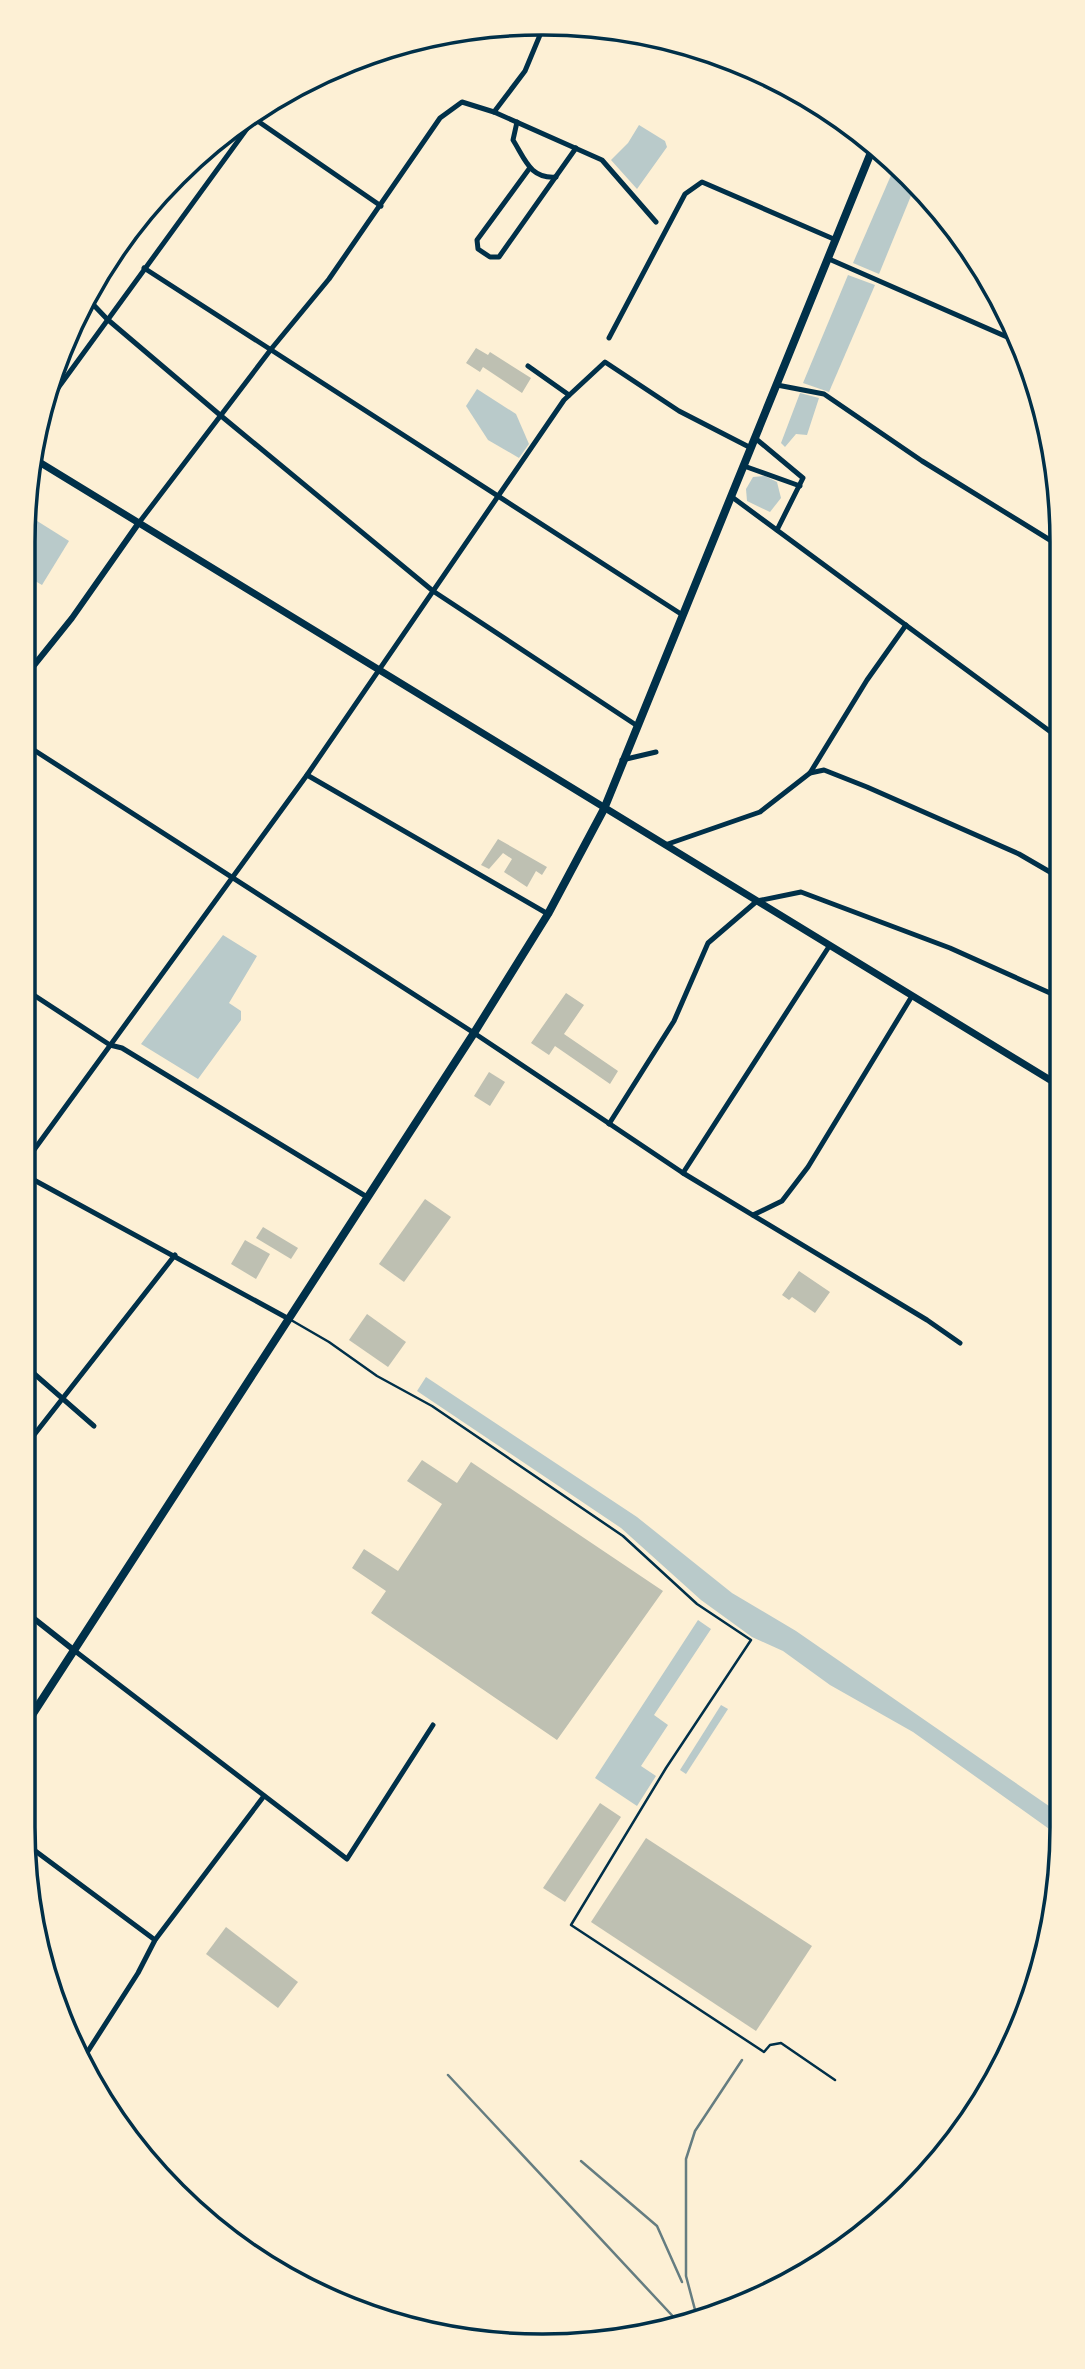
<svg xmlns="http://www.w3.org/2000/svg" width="1085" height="2369" font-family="'Nunito Sans',sans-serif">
<rect width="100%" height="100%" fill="#fdf0d5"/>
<g fill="#b9caca">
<polygon points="639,125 665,141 667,147 637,189 611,160 628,143"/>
<polygon points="895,166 915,186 879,274 853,263"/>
<polygon points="848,275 875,285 829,392 803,383"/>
<polygon points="477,389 516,414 529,444 519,458 488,440 466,406"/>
<polygon points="800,393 819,398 807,435 796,434 785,447 781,443"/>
<polygon points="765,476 777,482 781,498 770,512 747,501 746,489 753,477"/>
<polygon points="26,514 69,541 42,585 23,574"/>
<polygon points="223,935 257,956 229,1003 241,1011 241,1020 198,1079 141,1044"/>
<polygon points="426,1377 637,1517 732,1593 796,1631 1062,1815 1052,1831 913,1732 830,1685 783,1651 752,1637 701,1600 621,1528 417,1391"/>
<polygon points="698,1620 711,1629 654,1715 668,1725 641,1766 656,1776 637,1806 595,1778"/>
<polygon points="721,1705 728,1709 686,1774 680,1770"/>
</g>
<g fill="#bec0b2">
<polygon points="476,348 488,355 490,352 531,378 522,393 483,367 480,372 466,363"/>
<polygon points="498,839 547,867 542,875 536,871 527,887 504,872 512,859 503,853 489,869 481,865"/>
<polygon points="566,993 584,1005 564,1034 618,1071 610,1084 555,1046 549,1055 531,1043"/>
<polygon points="489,1072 505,1082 490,1106 474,1096"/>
<polygon points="425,1199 451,1217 404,1282 379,1264"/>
<polygon points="263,1227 298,1248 291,1259 256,1238"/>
<polygon points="245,1240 270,1254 256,1279 231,1264"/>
<polygon points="799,1271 830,1292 815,1313 792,1297 789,1300 782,1295"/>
<polygon points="367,1314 406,1342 388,1367 349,1340"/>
<polygon points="422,1460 457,1483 471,1462 663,1591 557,1740 371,1613 386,1591 352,1568 364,1549 398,1571 442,1504 407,1481"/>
<polygon points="600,1803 621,1817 565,1902 543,1888"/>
<polygon points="646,1838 812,1946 756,2031 591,1922"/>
<polygon points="226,1927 298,1982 278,2008 206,1954"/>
</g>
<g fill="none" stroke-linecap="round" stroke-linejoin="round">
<polyline stroke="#003049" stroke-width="2.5" points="291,1320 329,1342 377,1376 432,1406 623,1536 697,1604 751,1640 666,1768 571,1925 764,2052 770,2045 781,2043 835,2080"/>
<g stroke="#003049" stroke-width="5">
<polyline points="494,112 525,71 545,23"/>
<polyline points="249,115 381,206"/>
<path d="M517,122L513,140C525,159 530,179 556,177"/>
<polyline points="529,169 477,240 478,249 490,257 499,257 576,148"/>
<polyline points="829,259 1023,344"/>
<polyline points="144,268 681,614"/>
<polyline points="87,298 107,319 220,415 433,591 636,725"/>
<polyline points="609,338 685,194 702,182 836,240"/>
<polyline points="528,366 569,395"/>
<polyline points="777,385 824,394 922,461 1058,545"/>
<polyline points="42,410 265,104"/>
<polyline points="755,438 803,478 777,530"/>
<polyline points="744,466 800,486"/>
<polyline points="732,497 1059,738"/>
<polyline points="138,524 272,348 329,279 440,118 462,102 494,112 602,160 656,222"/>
<polyline points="23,743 474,1033 683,1173 927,1320 960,1343"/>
<polyline points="622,760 656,752"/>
<polyline points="810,773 824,770 867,787 1019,854 1050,872 1059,882"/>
<polyline points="307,775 548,914"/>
<polyline points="665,845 760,812 810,773 867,680 906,625"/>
<polyline points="23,988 110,1045 122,1048 367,1197"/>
<polyline points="609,1124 674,1021 708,943 757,901 801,892 950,948 1059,997"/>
<polyline points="23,1165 307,775 564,400 605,362 679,411 751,448"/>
<polyline points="683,1173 830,945"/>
<polyline points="23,1174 289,1319"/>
<polyline points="753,1215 782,1201 808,1167 912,996"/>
<polyline points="23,1364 94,1426"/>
<polyline points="23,1449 175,1255"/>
<polyline points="75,1651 347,1859 433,1725"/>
<polyline points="26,1844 155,1940"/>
<polyline points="81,2062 138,1973 155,1940 264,1796"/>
</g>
<g stroke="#003049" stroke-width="6">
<polyline points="23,679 72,618 138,524"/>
<polyline points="23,1610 75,1651"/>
</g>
<polyline stroke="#003049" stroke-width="7" points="31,457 1060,1086"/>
<polyline stroke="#003049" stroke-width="8" points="23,1729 474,1033 548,914 604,809 874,145"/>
<g stroke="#657d81" stroke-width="2.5">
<polyline points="448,2075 681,2325"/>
<polyline points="581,2161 657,2226 682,2282"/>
<polyline points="698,2321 686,2276 686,2159 695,2131 742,2060"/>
</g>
</g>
<path d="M0 0H1085V2369H0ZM542 35H543A507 507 0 0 1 1050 542V1827A507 507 0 0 1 543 2334H542A507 507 0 0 1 35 1827V542A507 507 0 0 1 542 35Z" fill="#fdf0d5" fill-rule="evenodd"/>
<path fill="none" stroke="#003049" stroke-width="3.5" d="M542 35H543A507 507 0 0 1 1050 542V1827A507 507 0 0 1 543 2334H542A507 507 0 0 1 35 1827V542A507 507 0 0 1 542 35Z"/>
</svg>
